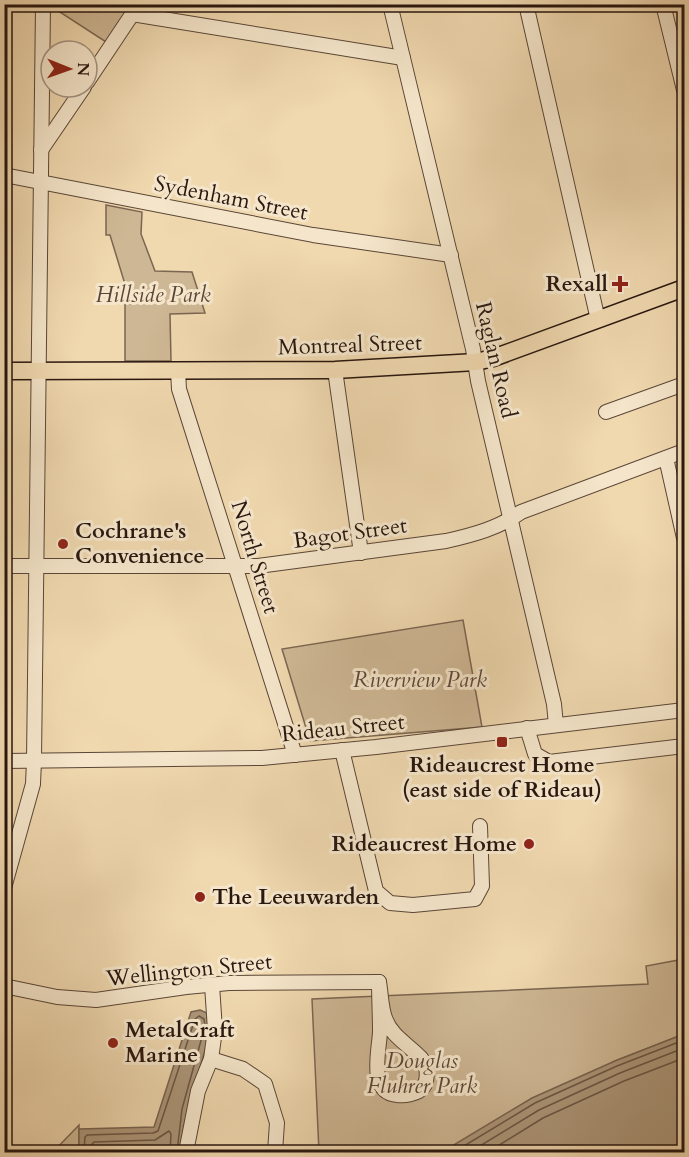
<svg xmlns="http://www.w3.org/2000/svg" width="689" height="1157" font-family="Cardo,serif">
<rect width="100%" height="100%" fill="#f0d8af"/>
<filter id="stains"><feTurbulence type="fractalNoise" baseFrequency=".00333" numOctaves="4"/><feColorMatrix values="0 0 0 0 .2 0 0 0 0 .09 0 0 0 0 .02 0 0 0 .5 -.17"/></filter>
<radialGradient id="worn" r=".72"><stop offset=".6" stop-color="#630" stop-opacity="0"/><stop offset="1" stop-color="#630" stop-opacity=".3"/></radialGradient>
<g fill="#ceb794" stroke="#7b6652" stroke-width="1.5">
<polygon points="49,5 130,5 106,42"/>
<polygon points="106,205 142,212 141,234 155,271 192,272 205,313 170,314 171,361 125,361 125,304 131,304 110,235 106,235"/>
<polygon points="463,620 482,727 310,741 282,649"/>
<polygon points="684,959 684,1034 615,1061 442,1152 319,1152 312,999 648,984 646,966"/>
<polygon points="79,1125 79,1152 53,1152"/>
</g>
<g fill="#ac9679" stroke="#77634f" stroke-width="1.5">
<polygon points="200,1010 209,1014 212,1026 188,1110 183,1152 79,1152 79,1129 154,1127 191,1012"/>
<polygon points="684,1034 684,1152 442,1152 532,1098 615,1061"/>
</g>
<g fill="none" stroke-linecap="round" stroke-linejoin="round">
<g stroke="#6a5644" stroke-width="1.5">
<polyline points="84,1152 85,1137 87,1135 153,1133 158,1131 195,1019 199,1016 204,1019 205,1026 182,1109 177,1152"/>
<polyline points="92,1152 92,1144 94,1142 155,1140 169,1131 171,1134 170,1152"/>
<polyline points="101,1152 104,1151 157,1149 160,1152"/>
<polyline points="454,1152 535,1103 617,1066 684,1040"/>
<polyline points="470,1152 539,1110 620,1073 684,1048"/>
<polyline points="488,1152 543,1118 624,1081 684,1058"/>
</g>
<defs>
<g id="minor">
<polyline points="390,4 473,349 478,381 554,704 556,725"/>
<polyline points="526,4 598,320"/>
<polyline points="663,4 684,90"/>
<polyline points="132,14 403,58"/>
<polyline points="87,82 139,4"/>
<polyline points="41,150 84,87"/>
<polyline points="4,175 313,235 451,255"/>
<polyline points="335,370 361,553"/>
<polyline points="178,371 179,389 295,755"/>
<polyline points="606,412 684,384"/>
<polyline points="666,458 684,538"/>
<path d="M4,566H258L446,541C473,535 499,528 521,512L684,451"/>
<polyline points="527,728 535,754 549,762 684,746"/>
<polyline points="342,750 376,891 390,903 413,905 475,899 482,886 480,826"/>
<polyline points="4,761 262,758 376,747 684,710"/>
<polyline points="4,888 33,784 34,761 43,6"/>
<path d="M379,982C381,993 381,1007 385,1018C391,1036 409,1045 421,1058C429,1067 429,1085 419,1091C411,1095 405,1096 397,1095C368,1092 379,1052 380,1032C380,1016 379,998 379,982Z"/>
<polyline points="4,986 57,997 96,1000 186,987 229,983 379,982"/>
<polyline points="211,1059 243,1069 265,1084 277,1123 275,1152"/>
<polyline points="186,1152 198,1091 211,1059 215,1030 212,985"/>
</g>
<polyline id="major" points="4,371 335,370 476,362 493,358 684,288"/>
</defs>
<use href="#minor" stroke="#5a4637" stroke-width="16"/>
<use href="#major" stroke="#28160f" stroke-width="19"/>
<use href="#minor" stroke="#f5e6cb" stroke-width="14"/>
<use href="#major" stroke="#f0d8af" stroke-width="16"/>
</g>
<g fill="#8f2418" stroke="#f5e6cb" stroke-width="2">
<path d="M617 275h6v6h6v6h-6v6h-6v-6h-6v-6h6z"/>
<circle cx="63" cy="544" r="6"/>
<rect x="496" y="736" width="12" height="12" rx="3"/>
<circle cx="529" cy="844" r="6"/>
<circle cx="200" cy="897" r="6"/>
<circle cx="113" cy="1043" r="6"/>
</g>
<g text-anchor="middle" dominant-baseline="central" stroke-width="6" stroke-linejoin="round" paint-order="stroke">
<g font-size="22" fill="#28160f" stroke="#f5e6cb">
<text transform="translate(231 198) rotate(11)">Sydenham Street</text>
<text transform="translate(350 345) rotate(-2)">Montreal Street</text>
<text transform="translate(496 360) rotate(77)">Raglan Road</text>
<text transform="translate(350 533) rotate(-8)">Bagot Street</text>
<text transform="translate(255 557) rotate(73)">North Street</text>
<text transform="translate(343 728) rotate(-6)">Rideau Street</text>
<text transform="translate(189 970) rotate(-6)">Wellington Street</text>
</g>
<g font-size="22" font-weight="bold" fill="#28160f" stroke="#f5e6cb" text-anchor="start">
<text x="608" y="284" text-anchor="end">Rexall</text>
<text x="75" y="531">Cochrane's<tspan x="75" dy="25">Convenience</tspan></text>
<text x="502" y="765" text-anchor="middle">Rideaucrest Home<tspan x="502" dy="25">(east side of Rideau)</tspan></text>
<text x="517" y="844" text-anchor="end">Rideaucrest Home</text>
<text x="212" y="897">The Leeuwarden</text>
<text x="125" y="1030">MetalCraft<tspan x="125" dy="25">Marine</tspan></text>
</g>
<g font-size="22" font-style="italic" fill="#5a4637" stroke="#f5e6cb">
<text x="153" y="295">Hillside Park</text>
<text x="420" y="680">Riverview Park</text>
<text x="422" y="1061">Douglas<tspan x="422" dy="25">Fluhrer Park</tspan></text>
</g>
</g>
<rect width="689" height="1157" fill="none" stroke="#f0d8af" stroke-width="24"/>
<rect x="6" y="6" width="677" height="1145" fill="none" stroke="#28160f" stroke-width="3"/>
<rect x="12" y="12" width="665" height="1133" fill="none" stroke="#28160f" stroke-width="1.5"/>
<g transform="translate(69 69) rotate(91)"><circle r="28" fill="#f5e6cb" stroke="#a39380" stroke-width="1.5"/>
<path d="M0-4.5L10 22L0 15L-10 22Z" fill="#8f2418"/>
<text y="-9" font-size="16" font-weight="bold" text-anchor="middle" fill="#28160f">N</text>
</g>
<rect width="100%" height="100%" filter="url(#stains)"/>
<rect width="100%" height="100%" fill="url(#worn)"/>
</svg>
